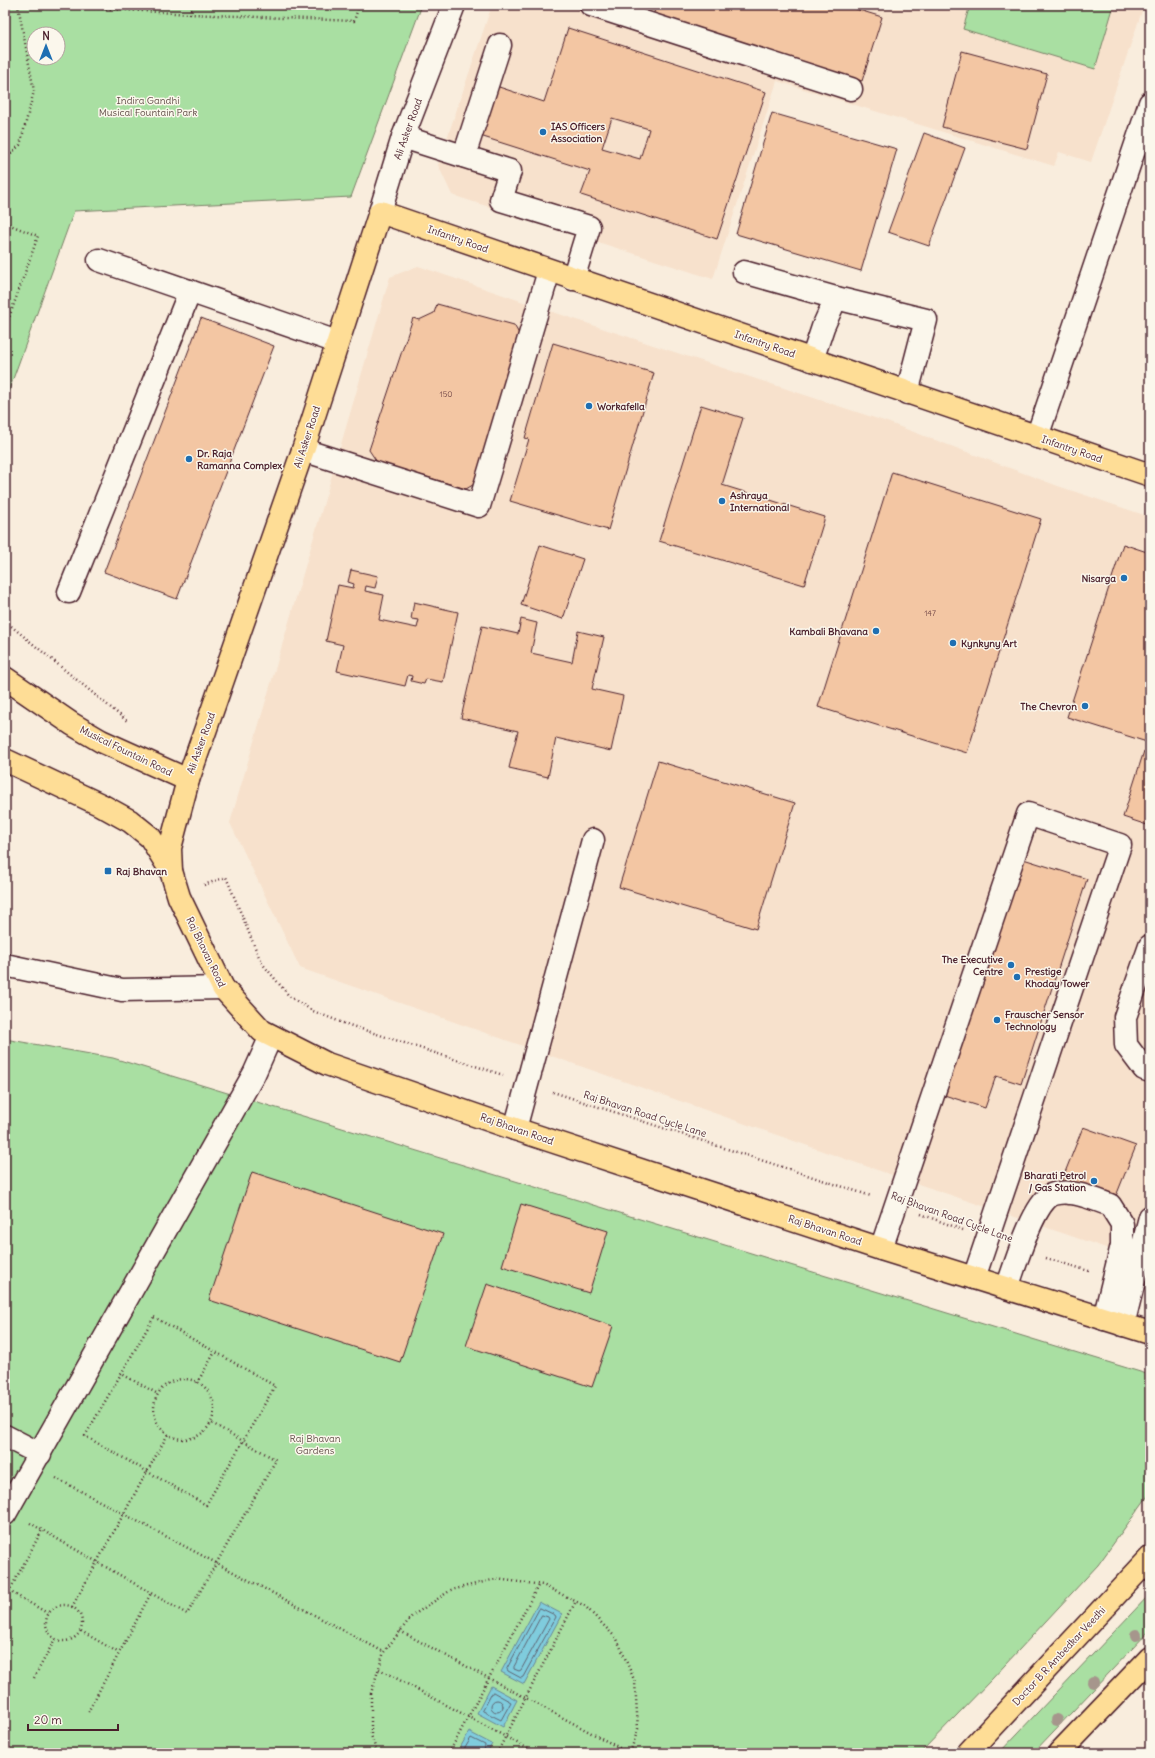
<svg xmlns="http://www.w3.org/2000/svg" width="1155" height="1758" font-family="Delius,sans-serif">
<rect width="100%" height="100%" fill="#f9eddd"/>
<filter id="ink" filterUnits="userSpaceOnUse"><feTurbulence type="fractalNoise" baseFrequency=".025" numOctaves="2"/><feDisplacementMap in="SourceGraphic" scale="8" xChannelSelector="R" yChannelSelector="G"/><feConvolveMatrix kernelMatrix="1 2 1 2 8 2 1 2 1" color-interpolation-filters="sRGB"/></filter>
<g filter="url(#ink)">
<g fill="#f7e1cc">
<polygon points="492,5 1144,5 1091,162 1059,152 1054,166 777,81 713,279 452,195 438,165"/>
<polygon points="418,266 550,311 887,422 1058,486 1150,517 1150,1263 851,1161 300,968 230,823 390,277"/>
</g>
<g fill="#a9dfa2" stroke="#7a7f66" fill-rule="evenodd">
<path d="M5,5H422L351,197L74,211L5,401ZM34,34H58V58H34Z"/>
<polygon points="970,5 1114,5 1095,69 963,29"/>
<polygon points="5,1039 113,1058 1150,1375 1150,1493 1098,1565 992,1679 920,1753 5,1753"/>
<polygon points="1150,1594 1150,1630 1033,1753 999,1753"/>
</g>
<g fill="#7fccdd" stroke="#6a8796">
<polygon points="539,1602 562,1614 524,1684 501,1672"/>
<polygon points="491,1686 517,1700 503,1727 477,1713"/>
<polygon points="469,1732 492,1744 487,1753 457,1753"/>
</g>
<g fill="none" stroke-linecap="round" stroke-linejoin="round">
<g stroke="#5f6472" stroke-width="1">
<polygon points="540,1608 555,1615 556,1617 523,1677 521,1678 508,1671 507,1669"/>
<polygon points="542,1615 548,1617 549,1619 521,1670 519,1671 514,1669 514,1667"/>
<polygon points="493,1692 511,1702 501,1720 483,1711"/>
<circle cx="497" cy="1706" r="6"/>
<polyline points="462,1753 471,1738 485,1745 484,1753"/>
</g>
</g>
<g fill="#f3c6a3" stroke="#4a1f2b" fill-rule="evenodd">
<polygon points="656,5 843,5 882,17 862,81 653,16"/>
<path d="M568,28L766,92L717,239L581,195L590,171L477,135L493,85L544,102ZM612,118L649,129L640,159L602,148Z"/>
<polygon points="962,51 1047,74 1027,149 942,127"/>
<polygon points="772,113 897,149 861,271 736,234"/>
<polygon points="924,133 965,148 929,246 888,232"/>
<polygon points="437,304 514,325 522,339 478,482 466,489 377,462 369,450 413,318 419,320 434,313"/>
<polygon points="201,318 274,346 177,599 104,572"/>
<polygon points="553,343 654,373 608,530 510,501 529,439 525,438"/>
<polygon points="701,405 743,418 722,485 825,517 804,585 659,541"/>
<polygon points="892,472 1041,519 967,753 818,707"/>
<polygon points="1123,544 1150,553 1150,743 1067,717"/>
<polygon points="540,545 583,559 563,619 521,605"/>
<polygon points="351,570 378,576 375,588 366,586 365,591 384,595 379,620 417,628 419,620 411,619 414,602 458,612 443,682 426,679 424,684 411,681 412,676 408,675 405,686 337,671 343,645 326,641 338,585 353,588 354,584 348,582"/>
<polygon points="521,619 537,623 531,653 572,662 578,631 604,637 592,689 623,696 611,751 556,738 548,777 509,768 518,731 461,718 482,626 518,634"/>
<polygon points="1144,751 1150,753 1150,826 1123,817"/>
<polygon points="658,761 795,803 756,929 619,887"/>
<polygon points="1017,857 1087,879 1021,1084 996,1076 985,1108 941,1094"/>
<polygon points="1083,1127 1136,1146 1114,1201 1060,1185"/>
<polygon points="252,1172 443,1234 400,1362 209,1300"/>
<polygon points="521,1204 608,1231 589,1293 502,1266"/>
<polygon points="487,1284 613,1326 592,1387 466,1346"/>
</g>
<g fill="none" stroke-linecap="round" stroke-linejoin="round">
<defs>
<g id="minor">
<polyline points="591,5 851,89"/>
<polyline points="403,137 510,171 501,200 589,227 573,279"/>
<polyline points="464,156 500,45"/>
<polyline points="380,212 403,137 454,5"/>
<polyline points="99,260 337,342"/>
<polyline points="744,272 836,298 926,320 907,393"/>
<polyline points="812,360 823,327 836,298"/>
<polyline points="1037,437 1150,103"/>
<polyline points="303,450 479,506 549,271"/>
<polyline points="69,592 190,291"/>
<polyline points="1150,946 1125,1017 1126,1045 1144,1069 1150,1071"/>
<polyline points="5,965 122,990 223,988"/>
<polyline points="515,1129 593,840"/>
<polyline points="881,1249 1028,814 1120,845 974,1278"/>
<path d="M1007,1288C1015,1266 1032,1207 1051,1195C1055,1193 1065,1192 1069,1193C1081,1193 1099,1201 1110,1205L1122,1224V1245L1104,1319"/>
<polyline points="1123,1325 1150,1217"/>
<polyline points="5,1436 40,1454"/>
<polyline points="5,1514 254,1074 271,1036"/>
</g>
<g id="major">
<polyline points="5,678 72,724 101,741 188,780"/>
<polyline points="5,760 101,805 130,821 150,837 171,871 179,897 223,988 262,1031 327,1064 515,1129 881,1249 1150,1333"/>
<polyline points="171,871 170,848 188,780 303,450 380,212 1150,475"/>
<polyline points="968,1753 1150,1558"/>
<polyline points="1059,1753 1150,1658"/>
</g>
</defs>
<use href="#minor" stroke="#4a1f2b" stroke-width="25"/>
<use href="#major" stroke="#4a1f2b" stroke-width="25"/>
<g stroke="#4a1f2b" stroke-width="2.5" stroke-dasharray="1 3" stroke-linecap="butt">
<polyline points="50,5 190,14 354,21 359,5"/>
<polyline points="190,14 192,5"/>
<polyline points="5,159 20,145 34,91 18,5"/>
<polyline points="5,223 38,236 5,329"/>
<polyline points="5,621 127,721"/>
<polyline points="204,885 226,877 261,962 290,997 313,1011 343,1023 503,1075"/>
<polyline points="553,1092 871,1196"/>
<polyline points="921,1214 963,1230"/>
<polyline points="1046,1258 1089,1271"/>
<polygon points="154,1317 275,1386 206,1505 85,1436"/>
<polyline points="120,1373 158,1394"/>
<circle cx="184" cy="1409" r="30"/>
<polyline points="197,1383 215,1352"/>
<polyline points="56,1478 384,1652"/>
<polyline points="30,1523 187,1614 276,1460 210,1422"/>
<polyline points="9,1591 49,1614"/>
<polyline points="5,1599 42,1530"/>
<circle cx="64" cy="1623" r="18"/>
<polyline points="72,1607 168,1434"/>
<polyline points="81,1631 119,1653"/>
<polyline points="400,1631 629,1753"/>
<polyline points="379,1669 536,1753"/>
<polyline points="34,1678 55,1639"/>
<polyline points="88,1712 151,1593"/>
<polyline points="377,1753 371,1735 371,1693 384,1652 412,1616 451,1590 496,1579 543,1585 585,1606 617,1639 635,1682 638,1729 630,1753"/>
<polyline points="449,1753 539,1584"/>
<polyline points="497,1753 576,1601"/>
</g>
<use href="#minor" stroke="#fbf7ec" stroke-width="22"/>
<use href="#major" stroke="#fedd96" stroke-width="22"/>
</g>
<g fill="#a6968c">
<circle cx="1136" cy="1635" r="6"/>
<circle cx="1093" cy="1682" r="6"/>
<circle cx="1057" cy="1720" r="6"/>
</g>
</g>
<g fill="#1f6fb2" stroke="#fbf7ec" stroke-width="1.5">
<circle cx="543" cy="132" r="4"/>
<circle cx="589" cy="406" r="4"/>
<circle cx="189" cy="459" r="4"/>
<circle cx="722" cy="501" r="4"/>
<circle cx="1124" cy="578" r="4"/>
<circle cx="876" cy="631" r="4"/>
<circle cx="953" cy="643" r="4"/>
<circle cx="1085" cy="706" r="4"/>
<rect x="104" y="867" width="8" height="8" rx="2"/>
<circle cx="1011" cy="965" r="4"/>
<circle cx="1017" cy="977" r="4"/>
<circle cx="997" cy="1020" r="4"/>
<circle cx="1094" cy="1181" r="4"/>
</g>
<g text-anchor="middle" dominant-baseline="central" stroke-width="3" stroke-linejoin="round" paint-order="stroke">
<g font-size="8" fill="#744949">
<text x="446" y="394">150</text>
<text x="930" y="613">147</text>
</g>
<g font-size="10" fill="#624f49" stroke="#fbf7ec">
<text x="148" y="100">Indira Gandhi<tspan x="148" dy="12">Musical Fountain Park</tspan></text>
<text x="315" y="1438">Raj Bhavan<tspan x="315" dy="12">Gardens</tspan></text>
</g>
<g font-size="10" font-weight="bold" fill="#4a1f2b" stroke="#fbf7ec" text-anchor="start">
<text x="551" y="126">IAS Officers<tspan x="551" dy="12">Association</tspan></text>
<text x="597" y="406">Workafella</text>
<text x="197" y="453">Dr. Raja<tspan x="197" dy="12">Ramanna Complex</tspan></text>
<text x="730" y="495">Ashraya<tspan x="730" dy="12">International</tspan></text>
<text x="1116" y="578" text-anchor="end">Nisarga</text>
<text x="868" y="631" text-anchor="end">Kambali Bhavana</text>
<text x="961" y="643">Kynkyny Art</text>
<text x="1077" y="706" text-anchor="end">The Chevron</text>
<text x="116" y="871">Raj Bhavan</text>
<text x="1003" y="959" text-anchor="end">The Executive<tspan x="1003" dy="12">Centre</tspan></text>
<text x="1025" y="971">Prestige<tspan x="1025" dy="12">Khoday Tower</tspan></text>
<text x="1005" y="1014">Frauscher Sensor<tspan x="1005" dy="12">Technology</tspan></text>
<text x="1086" y="1175" text-anchor="end">Bharati Petrol<tspan x="1086" dy="12">/ Gas Station</tspan></text>
</g>
<g font-size="10" fill="#4a1f2b" stroke="#fbf7ec">
<text transform="translate(408 129) rotate(-70)">Ali Asker Road</text>
<text transform="translate(458 239) rotate(19)">Infantry Road</text>
<text transform="translate(765 344) rotate(19)">Infantry Road</text>
<text transform="translate(307 437) rotate(-72)">Ali Asker Road</text>
<text transform="translate(1072 449) rotate(19)">Infantry Road</text>
<text transform="translate(201 743) rotate(-70)">Ali Asker Road</text>
<text transform="translate(126 751) rotate(26)">Musical Fountain Road</text>
<text transform="translate(206 952) rotate(64)">Raj Bhavan Road</text>
<text transform="translate(645 1114) rotate(18)">Raj Bhavan Road Cycle Lane</text>
<text transform="translate(517 1129) rotate(19)">Raj Bhavan Road</text>
<text transform="translate(952 1217) rotate(20)">Raj Bhavan Road Cycle Lane</text>
<text transform="translate(825 1230) rotate(18)">Raj Bhavan Road</text>
<text transform="translate(1059 1656) rotate(-47)">Doctor B R Ambedkar Veedhi</text>
</g>
</g>
<rect width="1155" height="1758" fill="none" stroke="#fbf7ec" stroke-width="20"/>
<rect x="10" y="10" width="1135" height="1738" fill="none" stroke="#4a1f2b" stroke-width="1.5" filter="url(#ink)"/>
<g transform="translate(46 46)"><circle r="19" fill="#fbf7ec" stroke="#b4a19f"/>
<path d="M0-3L7 15L0 10L-7 15Z" fill="#1f6fb2"/>
<text y="-6" font-size="11" font-weight="bold" text-anchor="middle" fill="#4a1f2b">N</text>
</g>
<path d="M28 1724v6h90v-6" fill="none" stroke="#4a1f2b" stroke-width="2"/>
<text x="34" y="1724" font-size="12" fill="#4a1f2b" stroke="#fbf7ec" stroke-width="3" paint-order="stroke">20 m</text>
</svg>
